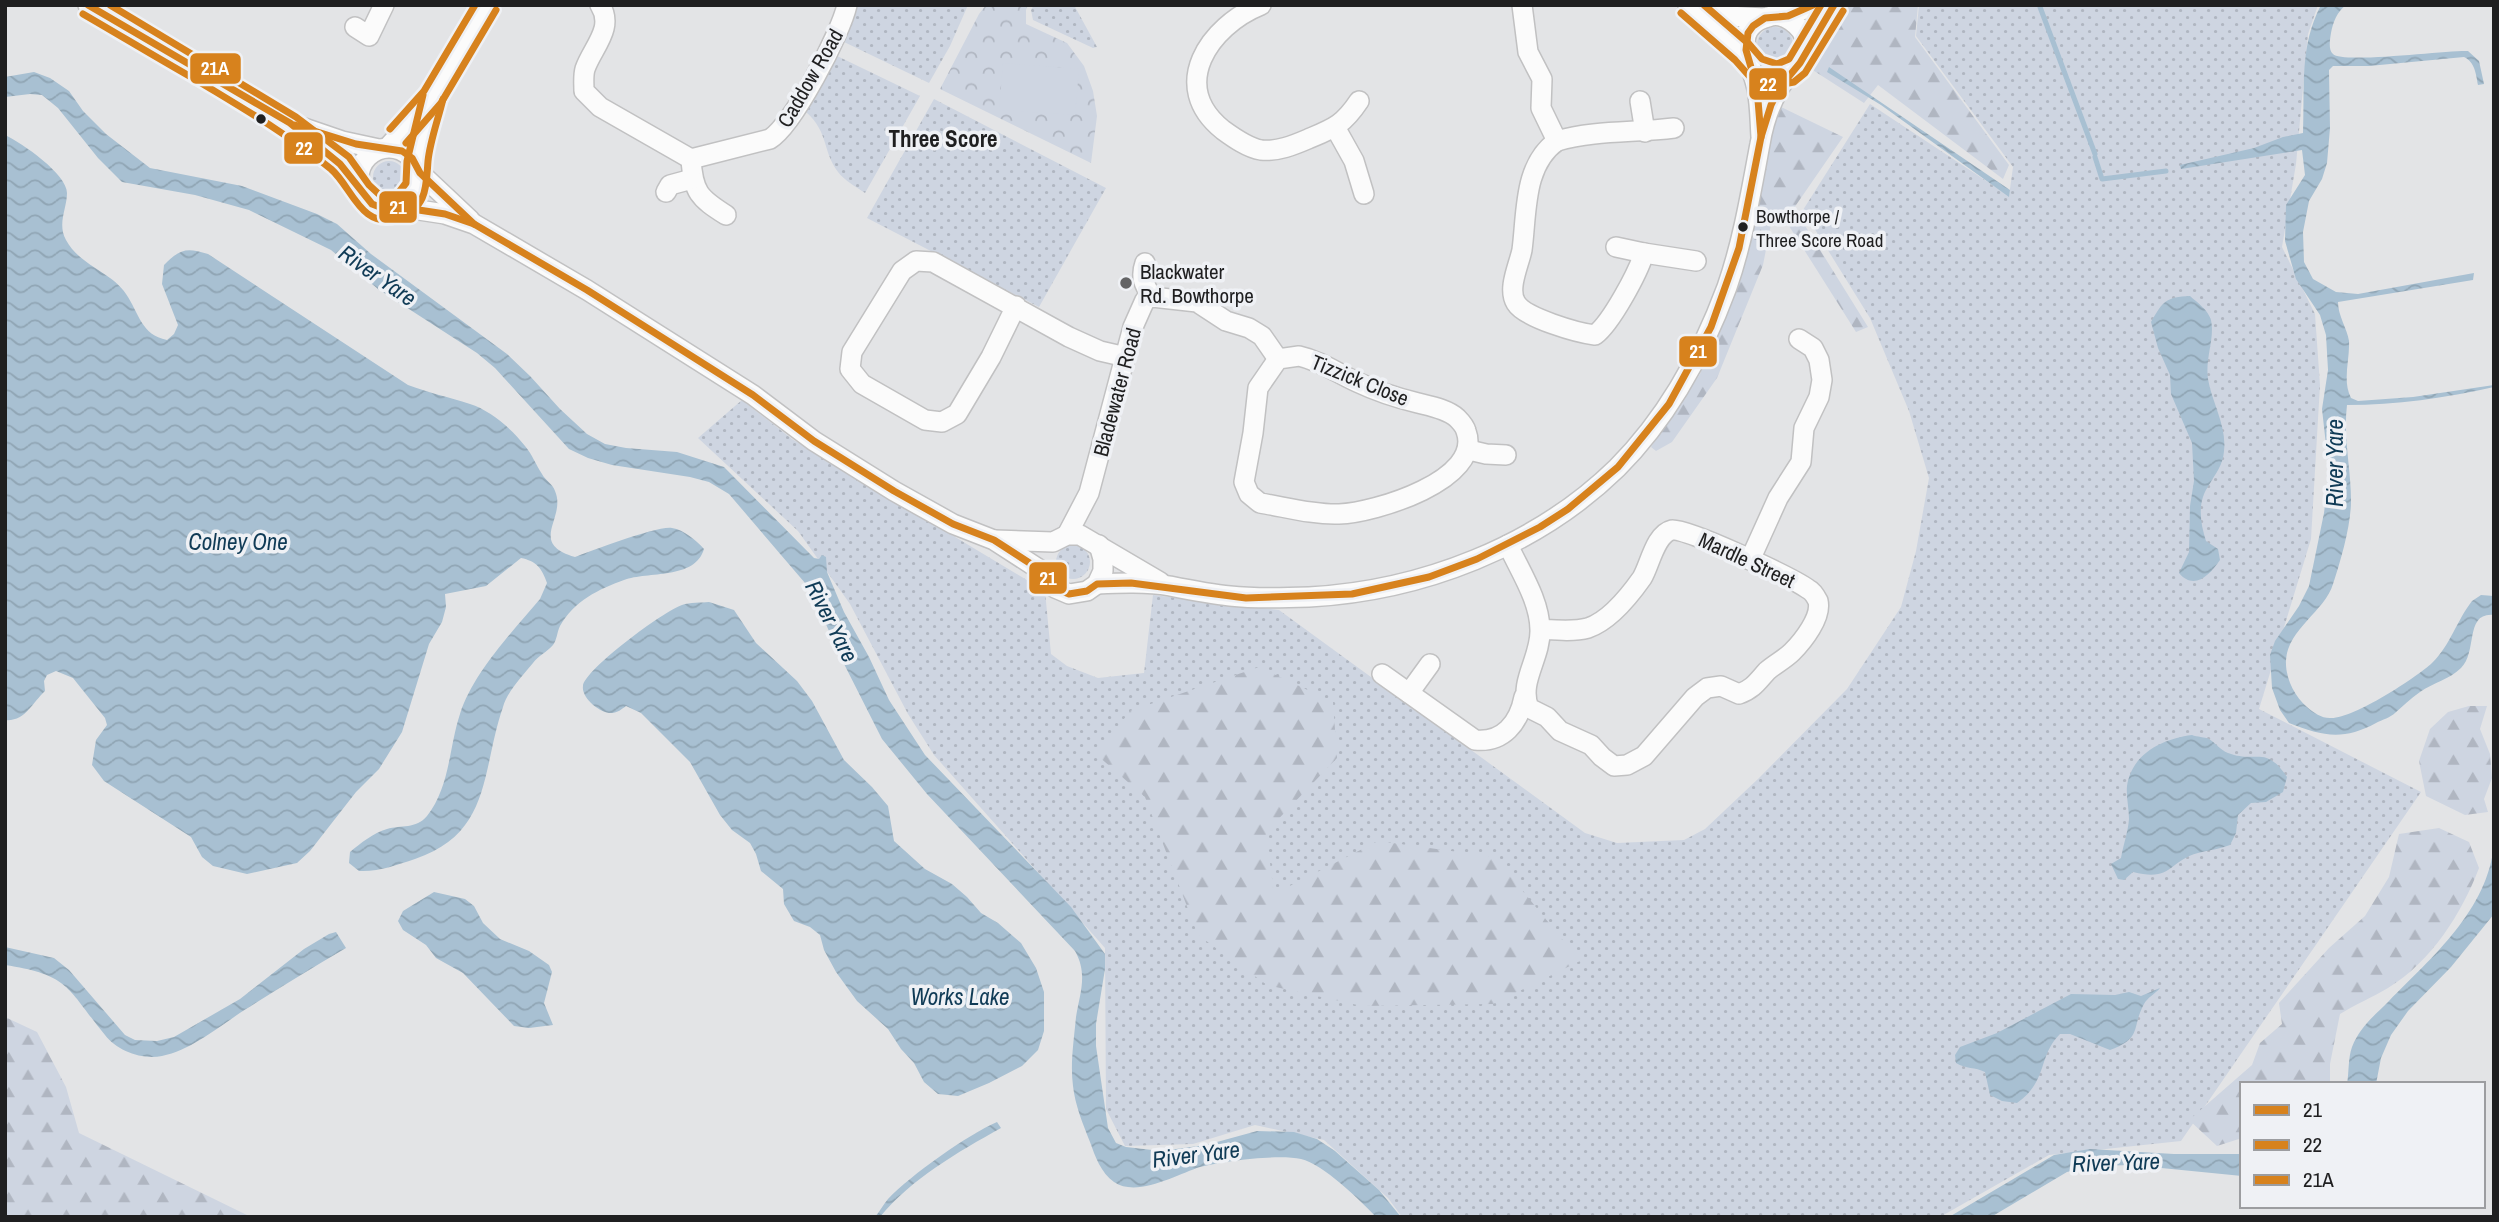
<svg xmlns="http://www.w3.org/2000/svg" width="2499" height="1222" font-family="'Archivo Narrow',sans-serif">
<defs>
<pattern id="grass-dots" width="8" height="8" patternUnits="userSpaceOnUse" patternTransform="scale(1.75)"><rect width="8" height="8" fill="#ced5e1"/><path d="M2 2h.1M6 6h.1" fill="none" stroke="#b0b6c1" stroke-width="1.8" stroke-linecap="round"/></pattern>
<pattern id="forest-firs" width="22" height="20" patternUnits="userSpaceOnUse" patternTransform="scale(1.75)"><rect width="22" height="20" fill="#ced5e1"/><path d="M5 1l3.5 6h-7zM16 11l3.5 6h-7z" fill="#b0b6c1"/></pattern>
<pattern id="park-crowns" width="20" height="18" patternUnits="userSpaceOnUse" patternTransform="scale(1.75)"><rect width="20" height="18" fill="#ced5e1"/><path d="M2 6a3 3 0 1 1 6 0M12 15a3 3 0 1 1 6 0" fill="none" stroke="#b0b6c1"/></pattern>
<pattern id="water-waves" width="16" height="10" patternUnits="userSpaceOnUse" patternTransform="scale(1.75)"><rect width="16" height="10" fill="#a8c0d2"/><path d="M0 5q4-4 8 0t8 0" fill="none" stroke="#90a5b4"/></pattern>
</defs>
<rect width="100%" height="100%" fill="#e3e4e6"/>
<g fill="url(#grass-dots)">
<polygon points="854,5 968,5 950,46 929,83 842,41"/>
<polygon points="1034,5 1074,5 1097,47 1093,48 1033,20 1031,10"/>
<polygon points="1919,5 2318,5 2308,34 2296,164 2282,247 2315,314 2320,385 2311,539 2259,709 2421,792 2181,1141 2049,1155 1940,1217 1402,1217 1388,1198 1324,1140 1255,1125 1193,1144 1125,1146 1106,1109 1105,948 934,755 908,714 850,604 798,531 698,438 742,400 792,439 1045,591 1051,654 1067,666 1098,678 1144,673 1153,595 1279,610 1585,833 1617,843 1684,840 1705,829 1759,778 1847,689 1901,607 1916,551 1929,478 1909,411 1870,318 1803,210 1870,104 2009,196 2013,167 1916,36"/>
<circle cx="1775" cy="45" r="18"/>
<path d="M833,54L920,96L865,193C855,186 845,181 838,172C821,149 830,130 801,108Z"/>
<polygon points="934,99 1106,188 1039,307 867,218"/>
<circle cx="389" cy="177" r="16"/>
<circle cx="1073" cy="562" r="17"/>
</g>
<g fill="url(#forest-firs)">
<polygon points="1844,5 1918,5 1915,37 2009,165 2003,179 1878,85 1864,103 1808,67 1827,29"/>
<polygon points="1779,106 1843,137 1794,208 1868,327 1856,332 1784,218 1772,219 1763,265 1717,378 1672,442 1656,451 1651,447 1700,374 1747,256 1772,129"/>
<polygon points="1259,667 1333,702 1337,758 1266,832 1274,894 1378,841 1495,857 1580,961 1493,1004 1362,1006 1267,985 1198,935 1145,797 1097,755 1130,711"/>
<polygon points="2469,706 2487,706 2480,729 2490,754 2492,778 2484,799 2488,812 2465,815 2426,796 2419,761 2430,729 2448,712"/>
<path d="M2439,828L2469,842L2479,868C2462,913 2431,962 2388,988C2373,997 2356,1004 2340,1014L2330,1064V1084H2242V1138L2217,1146L2189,1120L2252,1065L2260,1043L2282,1024L2279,1003L2329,948L2365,916L2389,877L2399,834Z"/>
<polygon points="5,1017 37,1032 66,1087 79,1133 251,1217 5,1217"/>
</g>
<polygon fill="url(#park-crowns)" points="986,5 1028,5 1026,10 1026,24 1067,43 1084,66 1093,91 1097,116 1091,163 940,89 979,14"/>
<polygon fill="#ced5e1" points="1003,63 1079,69 1075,115 999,110"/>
<g fill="url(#water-waves)">
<path d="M2321,5H2346C2337,12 2333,22 2331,33C2330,39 2328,50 2333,54C2342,64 2448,50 2468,51L2479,61L2484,84L2478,85C2476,74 2475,62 2464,57L2369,66H2333L2329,70L2330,128L2327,163L2322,179L2309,201L2303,232L2304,262L2313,279L2336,292L2358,294L2474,273L2473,280L2338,302C2338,316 2347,328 2349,341C2350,360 2342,381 2351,398L2358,401L2413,397L2494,385V387C2445,398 2396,405 2347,405C2343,438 2351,468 2351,501C2351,525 2341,560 2333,584C2325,611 2288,629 2286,660C2285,677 2294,696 2307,707C2314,713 2321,718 2330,718C2351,720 2416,678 2432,663C2450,646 2457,620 2472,601L2481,595L2494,596V615C2464,612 2478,652 2461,668C2450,679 2433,683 2420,692C2410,699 2403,706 2395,713C2391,717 2382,720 2376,723C2343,741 2322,736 2289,723L2280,710L2272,688L2270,655L2275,641L2299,606L2309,586L2324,513L2329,472L2322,409L2328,370L2326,335L2320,315L2296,279L2285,241L2286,205L2305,175L2302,150L2181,169L2180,165L2254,148L2283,137L2303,133C2305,87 2299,47 2321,5Z"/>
<polygon points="1829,67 2010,190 2009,197 1881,105 1827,72"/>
<path d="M34,72L50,78L69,91L83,111L106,134L150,168L242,186L317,214L337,224L371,254L507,354L530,376L560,409L587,434L605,444L626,448L677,452L724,467L814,558L819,559L822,555L826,557L827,572L844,612L869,657L889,700L925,755L1071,907L1105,954V969L1096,1024V1046L1108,1128L1116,1143L1126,1147L1161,1151L1206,1145L1257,1131L1294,1132L1317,1139L1335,1151L1379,1190L1401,1217H1376C1360,1200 1323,1164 1301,1159C1278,1154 1223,1161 1200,1167C1178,1174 1137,1198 1114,1182C1101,1173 1095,1156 1090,1142C1083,1124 1075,1105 1073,1086C1070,1064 1074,1039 1076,1017C1080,993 1088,974 1075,951L927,794L882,739L839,654L811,590L729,494L709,482L690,477L612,465L588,458L569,449L495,368L477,353L378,289L331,250L249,210L195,195L122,182L98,158L58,108L42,95L30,94L5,97V77Z"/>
<path d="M5,135C22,143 67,174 67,193C67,209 57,223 66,240C80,266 112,272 126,294C139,313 141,335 167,340L174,334L178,325L162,284L164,265C180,249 186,247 208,254L408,385C429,393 449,397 470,404C490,410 513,430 525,446C532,454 536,465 542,474C545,480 553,484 555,491C567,518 527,543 575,557C591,551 659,525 672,528C684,530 696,540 704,549C695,580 648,571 624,580C599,589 574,601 560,626C557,632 557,640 553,645C547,652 538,656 533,663C523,675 507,692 503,707C481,771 492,833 415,859C396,865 379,872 359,871L349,863L350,852C361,843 373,833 387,829C401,825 416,829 427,816C450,787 449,747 460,714C473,673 513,631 540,599L547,583C542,568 536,561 521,558L486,586L445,594L446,607L442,622L429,644L402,732L379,769L356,792L310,851L297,863L247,874L213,866L202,857L191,837L104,781L92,765L96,740L107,725L105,718L73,678L56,671L47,675L44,681L45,691C32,703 25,722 5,720Z"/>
<path d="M2190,296C2198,303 2208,310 2211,320C2215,338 2205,358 2208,379C2212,403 2227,426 2224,451C2223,465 2216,473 2209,485C2197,502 2200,522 2206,541L2218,549L2220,560C2210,575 2194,591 2179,573L2189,552L2190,506L2194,481L2192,443L2171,394L2170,375L2158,348L2151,322C2163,301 2166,297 2190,296Z"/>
<path d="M709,602L734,610L756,643L797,681L812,701L844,760L872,787L888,806L894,841L925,869L952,884L967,897L981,913L998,923L1021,943L1036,968L1044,992V1031L1038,1050L1022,1066L989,1083L958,1096L938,1094L924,1082L914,1063L901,1049L888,1029L857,1001L836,972L824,950L820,935L810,927L794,921L784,904L783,889L761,871L756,854L750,843L732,830L720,815L690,762L641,713L626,706C622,709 617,713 612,713C601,714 581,698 583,686C585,669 664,611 682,605C690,602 701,603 709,602Z"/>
<path d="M2192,735C2197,737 2205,737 2209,739C2216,743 2220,750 2228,753C2257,764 2265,744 2287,777L2283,792L2266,802L2251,803L2238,815L2236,833L2230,845C2220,849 2209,850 2198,853C2168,861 2173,882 2133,872L2124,880L2118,879L2111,864L2121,858C2123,846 2128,832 2129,819C2129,808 2126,797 2127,786C2132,753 2163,739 2192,735Z"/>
<path d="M2494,844V914L2451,967L2408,1011L2391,1035L2381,1058L2376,1084H2347C2349,1072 2348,1058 2352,1047C2360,1027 2374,1016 2389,1001C2432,957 2488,910 2494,844Z"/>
<polygon points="434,892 465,899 474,906 483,923 500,939 529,951 549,965 552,972 544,1003 553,1025 529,1028 514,1026 463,973 436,958 426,945 403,930 398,921 403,911"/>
<path d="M336,932L346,948C312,968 279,988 246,1009C221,1025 192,1050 162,1056C142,1060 117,1051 105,1035C67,989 71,975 5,965V947L54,958L69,970L125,1035L135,1040L157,1041L174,1037L240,999L304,949L329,934Z"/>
<path d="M2160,988C2156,993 2147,998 2144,1004C2131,1028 2143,1038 2110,1050L2070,1034H2060C2037,1057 2049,1080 2017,1103L2002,1101L1990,1095L1985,1072C1975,1067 1966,1069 1956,1063L1955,1055L1960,1047L1997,1033L2071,994L2115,995L2129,992L2141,996Z"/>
<path d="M997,1122L1001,1128C958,1152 911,1179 880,1217H875C880,1211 883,1205 888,1199C911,1175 967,1135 997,1122Z"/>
<polygon points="2090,1149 2174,1154 2242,1154 2242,1176 2131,1165 2093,1166 2067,1172 1991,1217 1949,1217 2054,1155"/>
</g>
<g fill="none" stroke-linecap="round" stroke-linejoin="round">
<g stroke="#a8c0d2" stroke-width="5">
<polyline points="2040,7 2095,154"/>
<polyline points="2095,157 2102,179 2166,171"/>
</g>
<defs>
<g id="minor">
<polyline points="88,5 290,123 340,164 359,186"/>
<path d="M600,5C615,28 592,48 585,69C583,76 584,84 584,91L600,107L691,159L770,139C793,125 841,33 847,5"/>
<path d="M1261,5C1209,26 1168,86 1223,130C1234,138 1248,148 1261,150C1277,152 1294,145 1308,139C1334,128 1343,125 1359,101"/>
<path d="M1522,5L1528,52L1542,79L1541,108L1557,141C1523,165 1527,213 1522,250C1519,265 1507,289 1516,303C1525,318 1578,333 1595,335C1611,323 1638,273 1644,253L1696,261"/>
<polyline points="1688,5 1711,28 1746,55"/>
<polyline points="1692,8 1728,16 1764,18"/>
<polyline points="1785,17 1814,5"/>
<polyline points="355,27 369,36 384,5"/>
<polyline points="1804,53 1834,5"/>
<polyline points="1640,101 1645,132"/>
<polyline points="1335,127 1354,161 1364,194"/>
<polyline points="304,128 342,141 379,149"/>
<path d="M1557,141C1595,130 1635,133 1674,128"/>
<polyline points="388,147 433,97 487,5"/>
<circle cx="389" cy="178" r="30"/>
<path d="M691,159C693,192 699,198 726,215"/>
<polyline points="417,163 431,103"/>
<polyline points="420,173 470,220"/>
<polyline points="666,192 670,185 692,179"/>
<polyline points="399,207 445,214 474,224 587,290 753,395 814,441 894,491 953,524 994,540 1045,573 1055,588 1069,594 1087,591 1097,584 1103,571 1103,559 1099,545"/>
<polyline points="1616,247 1644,253"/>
<path d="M1145,263C1140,277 1144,285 1152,297"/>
<polyline points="1016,306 991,357 957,414 942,422 925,420 862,384 850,369 852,352 902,271 916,261 933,262 1069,337 1100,351 1126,357"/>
<path d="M1299,356C1321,361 1337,373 1357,382C1376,391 1397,398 1418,403C1430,406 1447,409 1457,418C1460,421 1465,427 1466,431C1484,480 1374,513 1339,514C1313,515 1285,507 1260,503L1249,494L1244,482L1253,433L1258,388L1278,359Z"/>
<polyline points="1469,450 1486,454 1506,455"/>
<polyline points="1067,535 1089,493 1133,327 1145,300 1152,297 1197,302 1226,321 1249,328 1262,336 1278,359"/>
<polyline points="995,540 1053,542 1067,535 1080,535 1160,582"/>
<path d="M1508,545C1520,571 1540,601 1540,630C1541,658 1518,682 1529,708L1547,717L1560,731L1591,745L1602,757L1614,766L1627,765L1644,756L1695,697L1707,688L1721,686L1739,694C1753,689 1757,682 1767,671C1775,664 1785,659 1792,652C1803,641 1822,617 1818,601C1816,597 1812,591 1808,589C1793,578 1685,527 1672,530C1655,534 1650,565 1642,578C1630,595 1609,621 1588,628C1573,632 1555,630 1540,629"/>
<polyline points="1750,560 1778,498 1801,462 1804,428 1819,397 1822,380 1819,360 1813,348 1799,339"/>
<path d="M1097,584C1121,583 1146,582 1170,586C1190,590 1210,594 1230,596C1256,599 1283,598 1309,597C1421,591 1536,547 1617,468C1667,418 1703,352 1727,287C1743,241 1751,192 1760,144C1763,125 1770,104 1780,87C1793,66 1823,43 1791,21C1784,16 1776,14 1768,17C1728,28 1752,63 1757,89C1760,104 1760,121 1761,137"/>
<path d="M1382,674L1475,740C1503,743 1519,723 1524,697"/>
<polyline points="1409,693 1430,664"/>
</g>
</defs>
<use href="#minor" stroke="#c1c1c2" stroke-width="22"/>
<use href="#minor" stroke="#fbfbfb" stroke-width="19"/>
<defs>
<g id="bus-1">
<polyline points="88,5 290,123 340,164 372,204 385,209 399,207 445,214 474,224 587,290 753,395 814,441 894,491 953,524 994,540 1045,573 1055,588 1069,594 1087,591 1097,584 1131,583 1246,598 1352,594 1429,577 1477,559 1540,527 1568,509 1618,467 1669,404 1711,327 1739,248 1761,137 1771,105 1780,87 1800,63 1834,5"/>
<polyline points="295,125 356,144 402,151 412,158 420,173 474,224"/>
<polyline points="1761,137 1757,88 1746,50 1748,33 1753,26 1765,18 1788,16 1813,5"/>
</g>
<g id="bus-2">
<polyline points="1681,13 1735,60 1751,78 1766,84 1778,85 1794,82 1805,73 1843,11"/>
<path d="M83,14C121,36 159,59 198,81C244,109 289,135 331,169C352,187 361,230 398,218C428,208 426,185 428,161C430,141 438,120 443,99"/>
<polyline points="406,143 441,103 496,10"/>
</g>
<g id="bus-3">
<polyline points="110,5 296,117 349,157 369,185 382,197 396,196 406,183 407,161 423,95"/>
<polyline points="1704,5 1749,44 1762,59 1777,64 1789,59 1821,5"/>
<polyline points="390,129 424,91 475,5"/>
</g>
</defs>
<use href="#bus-1" stroke="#eff1f5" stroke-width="12"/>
<use href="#bus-2" stroke="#eff1f5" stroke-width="12"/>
<use href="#bus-3" stroke="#eff1f5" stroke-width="12"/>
<use href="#bus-1" stroke="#d7821d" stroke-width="7"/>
<use href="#bus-2" stroke="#d7821d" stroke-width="7"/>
<use href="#bus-3" stroke="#d7821d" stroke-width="7"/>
</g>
<g fill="#1f1f20" stroke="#eff1f5" stroke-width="2.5">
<circle cx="261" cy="119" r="6"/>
<circle cx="1743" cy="227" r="6"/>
</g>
<circle fill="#646465" stroke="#eff1f5" stroke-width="2.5" cx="1126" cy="283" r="7"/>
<g text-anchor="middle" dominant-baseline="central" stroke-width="7" stroke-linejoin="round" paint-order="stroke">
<g font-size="19" fill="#1f1f20" stroke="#eff1f5" text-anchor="start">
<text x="1756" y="216">Bowthorpe /<tspan x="1756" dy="24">Three Score Road</tspan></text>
</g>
<g font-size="21" fill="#1f1f20" stroke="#eff1f5">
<text transform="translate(810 78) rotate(-60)">Caddow Road</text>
<text transform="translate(1360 380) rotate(22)">Tizzick Close</text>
<text transform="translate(1117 392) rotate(-75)">Bladewater Road</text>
<text transform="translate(1747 560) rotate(25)">Mardle Street</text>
</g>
<g font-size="21" fill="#1f1f20" stroke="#eff1f5" text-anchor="start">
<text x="1140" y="271">Blackwater<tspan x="1140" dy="24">Rd. Bowthorpe</tspan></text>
</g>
<g font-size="23" font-weight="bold" fill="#1f1f20" stroke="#eff1f5">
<text x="943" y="138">Three Score</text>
</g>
<g font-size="23" font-style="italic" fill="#103b56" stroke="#eff1f5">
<text transform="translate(378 275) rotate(35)">River Yare</text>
<text transform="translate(2334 463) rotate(-90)">River Yare</text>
<text x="238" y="541">Colney One</text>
<text transform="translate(832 621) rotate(63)">River Yare</text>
<text x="960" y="996">Works Lake</text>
<text transform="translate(1196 1154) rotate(-7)">River Yare</text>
<text transform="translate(2116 1162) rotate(-2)">River Yare</text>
</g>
</g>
<g stroke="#eff1f5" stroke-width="2.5">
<rect x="189" y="52" width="53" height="33" rx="7" fill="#d7821d"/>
<rect x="1748" y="67" width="40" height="34" rx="7" fill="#d7821d"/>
<rect x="283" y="131" width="41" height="34" rx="7" fill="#d7821d"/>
<rect x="378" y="190" width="40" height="34" rx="7" fill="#d7821d"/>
<rect x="1678" y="335" width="40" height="33" rx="7" fill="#d7821d"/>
<rect x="1028" y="561" width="40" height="34" rx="7" fill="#d7821d"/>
</g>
<g font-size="19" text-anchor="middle" font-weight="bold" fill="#fff">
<text x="215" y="75">21A</text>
<text x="1768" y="91">22</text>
<text x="304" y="155">22</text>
<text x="398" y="214">21</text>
<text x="1698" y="358">21</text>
<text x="1048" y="585">21</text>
</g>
<rect width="2499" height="1222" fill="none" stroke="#1f1f20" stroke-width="14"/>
<rect x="2240" y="1082" width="245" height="126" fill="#eff1f5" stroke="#9c9da0" stroke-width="2"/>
<rect x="2254" y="1105" width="35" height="10" fill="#d7821d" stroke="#9c9da0" stroke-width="2"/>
<text x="2303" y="1117" font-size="21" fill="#1f1f20">21</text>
<rect x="2254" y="1140" width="35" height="10" fill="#d7821d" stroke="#9c9da0" stroke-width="2"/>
<text x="2303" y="1152" font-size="21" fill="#1f1f20">22</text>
<rect x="2254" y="1175" width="35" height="10" fill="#d7821d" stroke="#9c9da0" stroke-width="2"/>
<text x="2303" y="1187" font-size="21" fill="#1f1f20">21A</text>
</svg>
